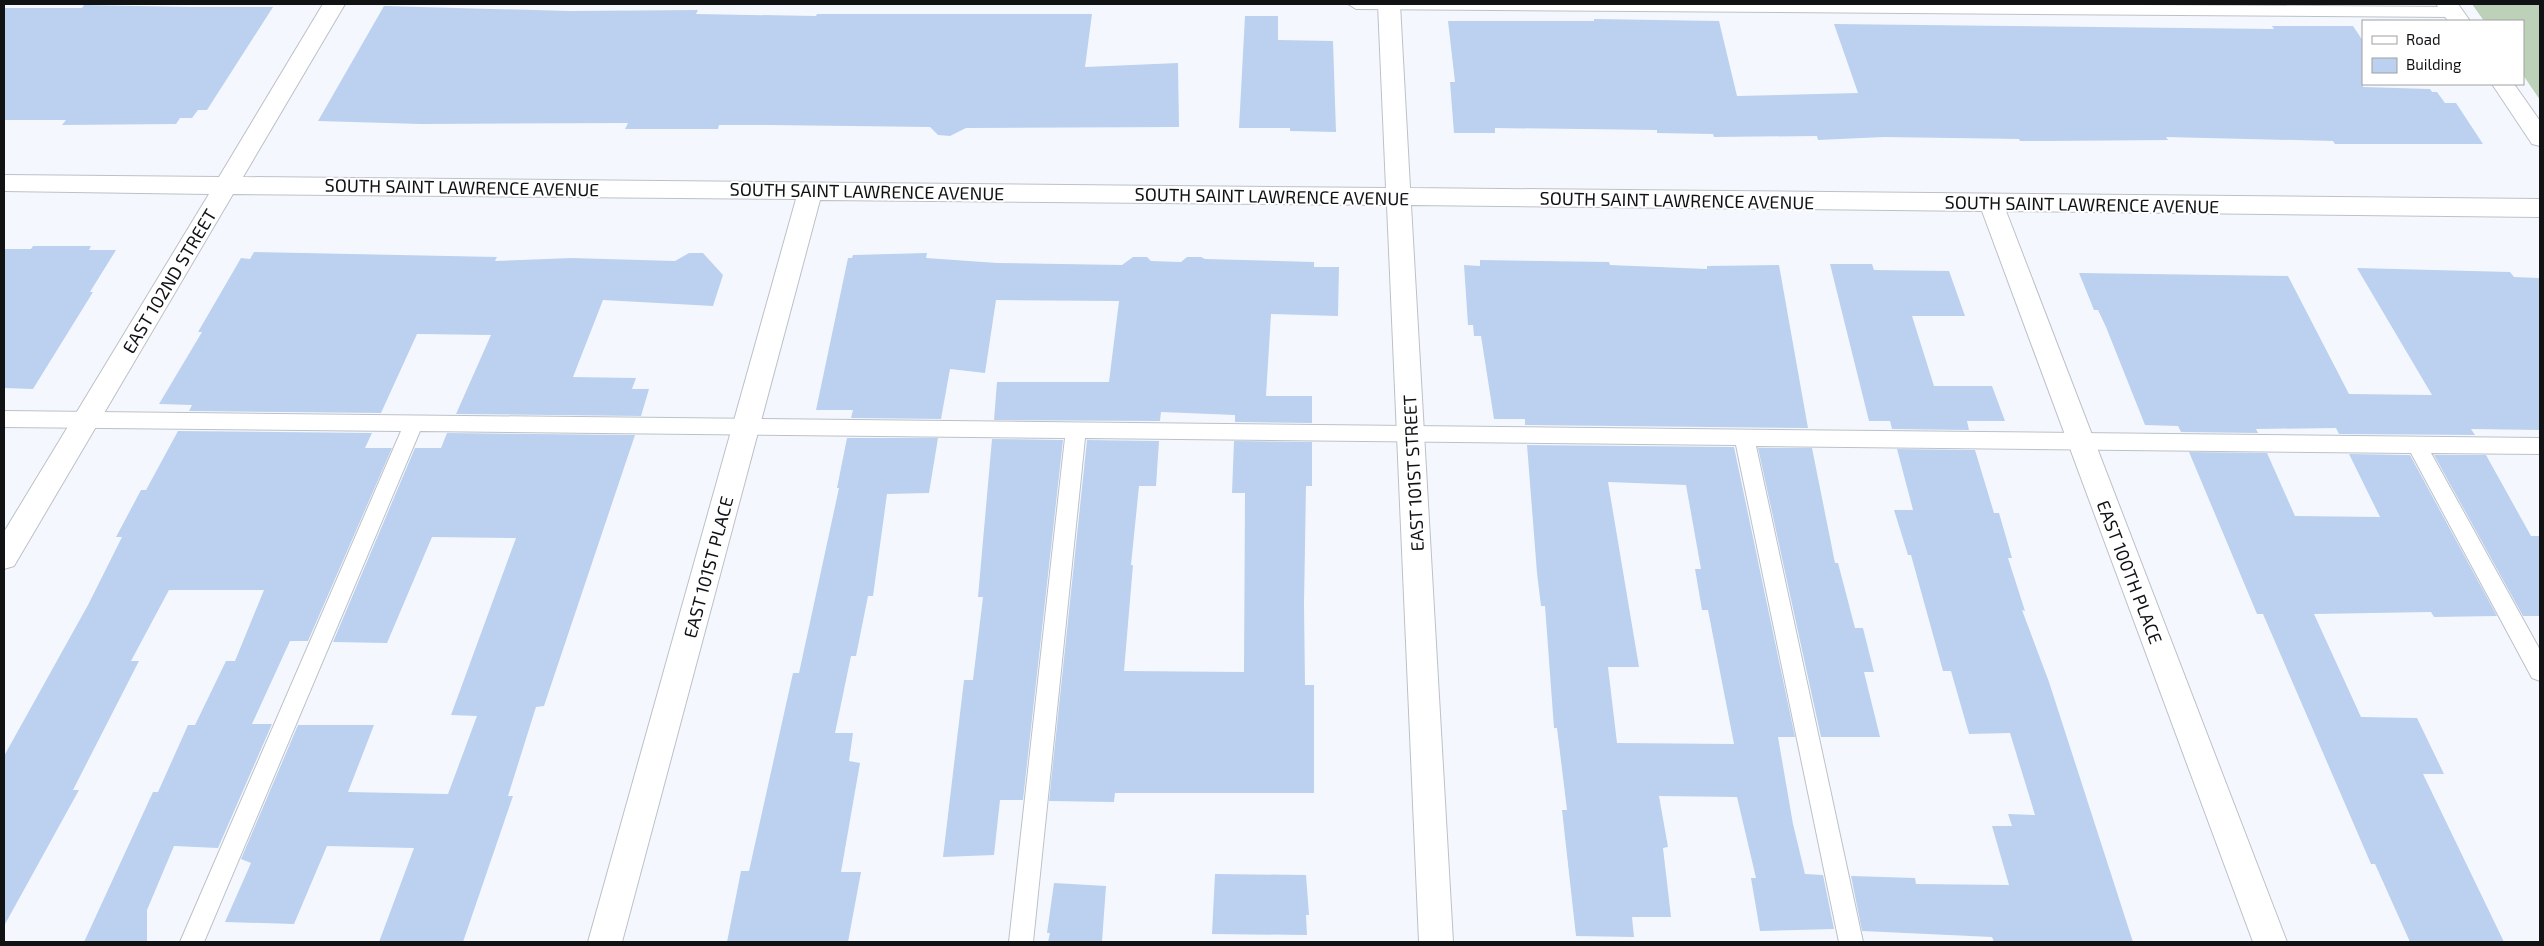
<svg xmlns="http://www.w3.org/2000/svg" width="2544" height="946" font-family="'Exo 2',sans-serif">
<rect width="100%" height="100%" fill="#f4f8fe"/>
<polygon fill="#bcd1b8" points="2472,4 2540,4 2540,100 2523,75 2523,21 2484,21"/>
<g fill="#bbd1ef" fill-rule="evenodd">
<polygon points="84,5 191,7 273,7 207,110 198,110 192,118 180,118 176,124 62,125 66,120 4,120 4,8 82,8"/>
<polygon points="384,6 570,11 698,10 696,14 816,16 817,14 1092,14 1085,67 1178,63 1179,127 966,128 950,136 938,135 930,127 770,125 719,125 718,129 625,129 628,123 421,124 318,121"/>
<polygon points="1245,16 1278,16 1278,40 1333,41 1336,132 1290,131 1290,128 1239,128"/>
<polygon points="1594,19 1719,21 1737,96 1858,93 1834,24 2274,29 2272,26 2353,26 2363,41 2363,87 2430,89 2432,92 2437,92 2445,103 2456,103 2483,144 2335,144 2333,141 2166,137 2168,140 2045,141 2020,141 2019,139 1884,137 1818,140 1817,136 1714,137 1713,134 1657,133 1657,130 1495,128 1495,133 1454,133 1450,82 1455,82 1448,21 1594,21"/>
<polygon points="33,246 91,246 89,250 116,250 90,292 93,292 33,389 4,388 4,249 31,249"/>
<polygon points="254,252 497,257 495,261 571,258 675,261 689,253 703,253 723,275 713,306 603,300 573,377 636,378 632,389 649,389 641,416 456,414 491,335 417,334 381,413 189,411 192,405 159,404 202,332 198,332 241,258 250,259"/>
<polygon points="927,253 926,258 997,263 1122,265 1133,257 1147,257 1151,261 1181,262 1187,257 1201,257 1205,259 1314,262 1314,267 1339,267 1338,316 1271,314 1266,396 1312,396 1312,423 1235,422 1235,415 1161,412 1160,421 994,420 997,382 1109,382 1119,301 996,300 985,373 950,369 941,419 851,418 853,410 816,410 848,258 852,258 853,255"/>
<polygon points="1480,260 1609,262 1610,265 1707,269 1707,266 1779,265 1808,428 1525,425 1525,419 1494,419 1481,336 1474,336 1473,325 1468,325 1464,265 1480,266"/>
<polygon points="1830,264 1872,264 1874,270 1949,271 1965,316 1912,316 1934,386 1992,386 2005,421 1967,421 1969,430 1892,429 1890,421 1869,421"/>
<polygon points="2357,268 2510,272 2514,277 2540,278 2540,430 2471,429 2475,435 2339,434 2336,428 2256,429 2258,433 2181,432 2178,426 2145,425 2106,327 2098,310 2094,310 2079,273 2288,276 2349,394 2432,395"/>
<polygon points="178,431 372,433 365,448 392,448 308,641 290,641 252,724 272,724 218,848 174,846 147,910 147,942 84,942 153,792 158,792 188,725 195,725 226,661 235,661 264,590 169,590 131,661 139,661 73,790 79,790 4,926 4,756 88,605 122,537 116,537 141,490 146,490"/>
<polygon points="447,433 635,435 544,706 536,707 508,796 513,796 463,942 379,942 414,848 327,846 294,924 225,922 251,863 241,859 298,725 374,725 348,792 448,794 477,716 451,715 516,538 432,537 387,643 333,642 415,448 441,448"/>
<polygon points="847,438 938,438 929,493 887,494 873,596 868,596 856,656 851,656 835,733 853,733 849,761 860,763 841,872 861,872 848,942 727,942 741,871 749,871 793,673 799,673 839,488 837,488"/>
<polygon points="992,439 1063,440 1023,800 1000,800 994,855 943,857 964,680 973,680 983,597 978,597"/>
<polygon points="1087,440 1159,441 1156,486 1139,486 1131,565 1133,565 1124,671 1244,672 1245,493 1232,493 1234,441 1312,442 1312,486 1306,486 1304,604 1305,685 1314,685 1314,793 1115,793 1114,802 1049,801"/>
<path d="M1527,445L1734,447L1795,737H1778L1793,824L1805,874L1823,875L1834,929L1760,931L1751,878H1756L1737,797L1659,796L1668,847L1663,848L1671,917H1632L1634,937L1576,936L1562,810H1567L1557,728H1554L1545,606H1541L1537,573ZM1608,482L1686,485L1701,569H1695L1702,610H1708L1734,744L1617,743L1608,667H1639Z"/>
<polygon points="1758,448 1812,448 1835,563 1838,563 1855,628 1863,628 1874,672 1864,672 1880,737 1821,737"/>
<polygon points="1897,449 1975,450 1994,513 1999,513 2012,558 2008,558 2025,611 2022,610 2049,682 2133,942 1994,942 1992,937 1862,931 1851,876 1915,878 1916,884 2009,885 1992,826 2012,826 2008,814 2035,815 2010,733 1969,734 1951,671 1943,671 1911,555 1908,555 1894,510 1913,510"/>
<polygon points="2189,452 2267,453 2295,516 2380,517 2349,454 2410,455 2497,616 2434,617 2431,612 2314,614 2361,717 2417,718 2444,774 2423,774 2504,942 2410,942 2375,864 2371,864 2263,614 2257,614"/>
<polygon points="2434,455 2486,455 2531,536 2540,536 2540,616 2523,616"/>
<polygon points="1215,874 1306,875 1309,915 1306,915 1307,935 1212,934"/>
<polygon points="1054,883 1106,886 1102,942 1048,942 1050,933 1047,933"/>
</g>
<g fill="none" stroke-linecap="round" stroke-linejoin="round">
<defs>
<g id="service">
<polygon points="1348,4 2011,4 2452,7 2460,12 2452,17 1356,9"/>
<polygon points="4,411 2540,438 2540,454 2431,453 2540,650 2540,681 2532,678 2411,453 1756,446 1863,942 1839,942 1736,445 1085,438 1033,942 1009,942 1065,438 420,431 204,942 180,942 401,431 4,427"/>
</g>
<polygon id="minor" points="323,4 345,4 243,177 1386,188 1378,4 1400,4 1410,188 2540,199 2540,217 2006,211 2287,942 2253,942 1982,211 1411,205 1453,942 1419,942 1387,205 820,200 622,942 588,942 796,199 233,194 14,566 4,569 4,532 209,194 4,191 4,175 219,177"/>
<g id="tertiary">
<polygon points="2436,4 2458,4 2470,21 2448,21"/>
<polygon points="2492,84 2514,84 2540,121 2540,146 2532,144"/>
</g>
</defs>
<use href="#service" stroke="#bcc1c8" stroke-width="2"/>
<use href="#minor" stroke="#bcc1c8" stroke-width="2"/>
<use href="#tertiary" stroke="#bcc1c8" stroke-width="2"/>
<use href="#service" fill="#fff" fill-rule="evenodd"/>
<use href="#minor" fill="#fff" fill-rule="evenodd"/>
<use href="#tertiary" fill="#fff" fill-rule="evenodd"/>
</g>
<g text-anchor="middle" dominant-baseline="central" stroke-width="4" stroke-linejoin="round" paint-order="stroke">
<g font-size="18" fill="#101214" stroke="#fff">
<text transform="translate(462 187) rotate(1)">SOUTH SAINT LAWRENCE AVENUE</text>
<text transform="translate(867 191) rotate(1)">SOUTH SAINT LAWRENCE AVENUE</text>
<text transform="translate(1272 196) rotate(1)">SOUTH SAINT LAWRENCE AVENUE</text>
<text transform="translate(1677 200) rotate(1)">SOUTH SAINT LAWRENCE AVENUE</text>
<text transform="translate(2082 204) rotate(1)">SOUTH SAINT LAWRENCE AVENUE</text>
<text transform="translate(169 281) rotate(-59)">EAST 102ND STREET</text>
<text transform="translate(1413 473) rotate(-93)">EAST 101ST STREET</text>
<text transform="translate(708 567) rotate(-75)">EAST 101ST PLACE</text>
<text transform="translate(2130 572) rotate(69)">EAST 100TH PLACE</text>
</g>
</g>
<rect width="2544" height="946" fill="none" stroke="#101214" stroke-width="10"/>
<rect x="2362" y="20" width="162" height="65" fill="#ffffff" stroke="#9fa0a1"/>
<rect x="2372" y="36" width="25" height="8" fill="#ffffff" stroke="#9fa0a1"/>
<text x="2406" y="45" font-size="15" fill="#101214">Road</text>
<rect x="2372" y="58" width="25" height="15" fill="#bbd1ef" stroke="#9fa0a1"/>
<text x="2406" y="70" font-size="15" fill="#101214">Building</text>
</svg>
